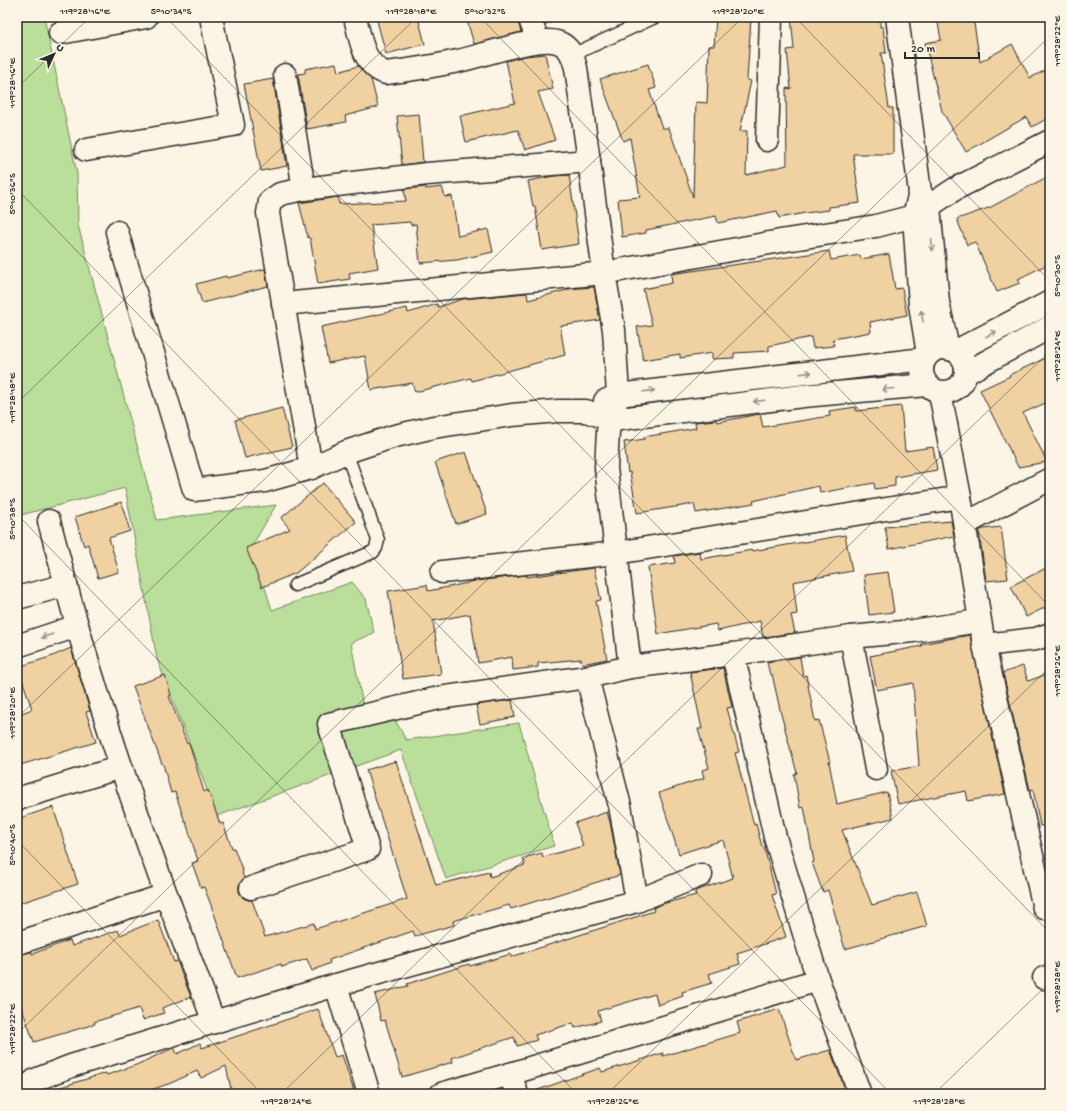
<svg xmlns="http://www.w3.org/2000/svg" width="1067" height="1111" font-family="'Gochi Hand',sans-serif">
<rect width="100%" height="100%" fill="#fcf5e5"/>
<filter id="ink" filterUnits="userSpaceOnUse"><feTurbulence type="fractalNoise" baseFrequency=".025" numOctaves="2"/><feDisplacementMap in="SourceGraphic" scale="8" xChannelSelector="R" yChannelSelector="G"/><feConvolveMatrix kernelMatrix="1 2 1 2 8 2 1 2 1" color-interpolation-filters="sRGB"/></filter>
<g filter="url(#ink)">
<polygon fill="#badf9a" stroke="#728562" points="17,17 44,17 77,173 78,225 157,520 276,505 252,546 272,610 352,582 366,599 374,633 351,643 364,711 388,707 406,740 519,723 554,846 446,879 401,750 217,816 157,659 125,488 17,516"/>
<g fill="#f0d1a2" stroke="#2b2b2b">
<polygon points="376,17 418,17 425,44 386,54"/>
<polygon points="466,17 517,17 521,32 474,44"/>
<polygon points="542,17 552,17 553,22 545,24"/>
<polygon points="716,17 751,17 747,80 751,81 740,131 747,131 746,175 787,165 786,88 791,89 787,50 794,49 791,17 880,17 880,27 883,27 886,53 881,53 889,108 893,108 893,154 853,154 860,203 829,207 829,210 805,213 779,218 777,211 718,223 716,216 646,230 646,233 622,237 618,199 640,197 630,138 623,141 600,79 648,64 656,88 649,90 662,128 669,128 693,197 696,102 707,103 709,46 714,46"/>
<polygon points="937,17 973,17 980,62 1012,44 1030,78 1050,68 1050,117 1032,127 1026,117 966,152 942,111 925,43 941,40"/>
<polygon points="545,54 553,89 538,92 555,140 525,150 518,130 466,142 460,116 515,103 506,61 525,56"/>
<polygon points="336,63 338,72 358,66 371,79 378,107 345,116 346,122 307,129 298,74 305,73 305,69"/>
<polygon points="273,79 287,166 261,171 244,84"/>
<polygon points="419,114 423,162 402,165 397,116"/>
<polygon points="569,175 579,244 542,250 535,206 533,206 528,181 554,176"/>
<polygon points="1045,178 1050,190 1050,263 1018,279 1020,283 997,292 975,242 967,245 957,219 991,207"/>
<polygon points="426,187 426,189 442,187 445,197 452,196 458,236 488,229 493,252 457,260 420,263 416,224 411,225 410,222 371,225 378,268 349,273 350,279 318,284 310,238 308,238 299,203 338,197 339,204 406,201 404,189"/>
<polygon points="829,251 831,260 860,255 861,259 889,254 895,289 902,288 907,315 870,322 871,332 833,339 834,346 813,348 811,337 769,346 769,351 734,353 734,358 712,359 712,353 680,358 680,354 643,360 637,327 652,325 643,289 672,283 671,274"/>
<polygon points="265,269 268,286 202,303 196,284 226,276 227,278"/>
<polygon points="594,287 600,320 560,326 565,355 472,381 471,378 415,392 412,383 371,390 365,356 328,363 321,327 407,308 408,313 437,304 438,307 463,299 527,293 528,300 567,290 567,289"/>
<polygon points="1050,356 1050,401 1023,413 1047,462 1018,467 980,390 1010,376 1009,375"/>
<polygon points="901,406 905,451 933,447 937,470 895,477 895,486 875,489 874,483 820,493 819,486 753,501 754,503 696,513 694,504 637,513 630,472 628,473 624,442 645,439 644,437 696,428 695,422 716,420 717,422 760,414 763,427 830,416 829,411 856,407 856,411"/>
<polygon points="282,408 292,447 245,458 235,420"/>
<polygon points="466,452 487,514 456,524 435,462"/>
<polygon points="323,483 356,522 296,573 262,587 246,548 290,529 281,518"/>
<polygon points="121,502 130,531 109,538 119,572 98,578 88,544 84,546 75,517"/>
<polygon points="951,521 954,536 889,549 885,527"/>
<polygon points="1001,527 1008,579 986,581 979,531 983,529"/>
<polygon points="845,535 852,571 793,582 797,614 791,615 795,633 763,637 760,621 718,631 716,624 658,634 648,567 675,563 674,556 700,552 701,559 752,550 752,551"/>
<polygon points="1050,566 1050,605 1026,617 1011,586"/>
<polygon points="594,568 601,600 596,601 607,659 582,664 581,659 538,663 538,667 513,670 512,657 478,663 470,614 433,621 441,674 403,679 388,591 427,585 428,591 468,583 468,582 527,575 527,577"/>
<polygon points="888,572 894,612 869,615 864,575"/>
<polygon points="970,635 1005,794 968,801 966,791 898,804 891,771 919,766 913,683 877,690 870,656 922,646 921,644"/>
<polygon points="71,648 90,711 86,712 96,742 17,766 17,715 32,709 18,667 50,657"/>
<polygon points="800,657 803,676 806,675 815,721 819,720 830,762 829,762 837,804 887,792 893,818 842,830 872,905 917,892 927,926 845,949 828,890 823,892 812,863 814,862 804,807 800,808 794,774 797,773 781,714 772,674 770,675 767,662"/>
<polygon points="1023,666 1028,681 1050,673 1050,825 1040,826 1033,789 1030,790 1003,673"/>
<polygon points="723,668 732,707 727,708 739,752 735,753 754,825 756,824 762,847 764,847 776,894 772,895 786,937 737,953 740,964 709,974 712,983 682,992 683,996 658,1005 655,994 598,1011 601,1021 575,1028 573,1023 535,1035 537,1040 517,1046 514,1037 452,1058 453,1062 402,1077 385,1020 381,1021 375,994 408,986 407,984 469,964 470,966 511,954 511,957 561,941 654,911 653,908 662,904 696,895 695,891 733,878 723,840 679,854 659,793 704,778 702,770 709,768 698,729 702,729 690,672"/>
<polygon points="165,675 171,695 169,696 187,744 189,743 204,792 208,790 220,824 223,823 232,848 234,848 243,872 242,873 244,878 239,885 239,892 243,898 248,900 252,900 265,937 314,923 315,929 407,899 366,770 396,761 436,885 489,872 490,877 525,865 523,858 542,853 543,857 583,846 575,823 607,812 610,822 620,875 511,909 509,905 453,921 454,925 415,936 413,931 329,960 330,963 312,971 307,959 282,967 281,964 237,978 211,905 204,887 201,888 192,863 198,861 186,822 185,822 175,792 171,793 163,764 162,764 133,686"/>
<polygon points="512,700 515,717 480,724 476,705"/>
<polygon points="53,807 78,884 17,904 17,819"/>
<polygon points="158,920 174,962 177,961 191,997 162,1008 164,1013 143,1020 139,1008 94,1022 95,1024 34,1042 17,995 17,955 31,952 32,954 70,940 72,946 118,930 120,935"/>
<polygon points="318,1009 335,1057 342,1055 355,1094 232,1094 226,1066 201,1078 197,1071 171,1083 139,1094 54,1094 54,1089 106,1073 107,1075 136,1065 173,1048 174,1047 177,1054 200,1043 202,1048"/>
<polygon points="779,1009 796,1060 830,1050 847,1094 535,1094 535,1091 600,1068 602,1072 663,1053 663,1056 740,1033 737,1022"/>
</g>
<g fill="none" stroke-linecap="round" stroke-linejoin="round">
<defs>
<g id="service">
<polyline points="572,55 655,17"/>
<polyline points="295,585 373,552 376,548 378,540 346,452"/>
</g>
<g id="minor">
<path d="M355,17C360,37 363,66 386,73C410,70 435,66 458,61C482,56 536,36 557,42C570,46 573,57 576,68L589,161L604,273L614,330L618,395L608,431L606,468L630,667"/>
<polyline points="529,17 538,41"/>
<polyline points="897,17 920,192 914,216 920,305 928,354"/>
<polyline points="60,33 146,17"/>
<polyline points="285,75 304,189"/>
<polyline points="767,140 771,17"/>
<polyline points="86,150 233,125 211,17"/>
<polyline points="922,195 929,207 938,302 948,349"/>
<polyline points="117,232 194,490 265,481 311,468 346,452 395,436 434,427 512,415 558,411 586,411 612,420 803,396 927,385"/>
<polyline points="283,304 604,273 786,240 876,226 914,216 955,189 1050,141"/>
<circle cx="944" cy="370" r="22"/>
<polyline points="956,351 1050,302"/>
<polyline points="966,373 1050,327"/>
<polyline points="940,393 960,497 984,645 1044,908"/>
<polyline points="605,401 618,395 924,359"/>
<polyline points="311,468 268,213 270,201 280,194 304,189 427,174 589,161"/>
<polyline points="49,521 66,585"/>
<polyline points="965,524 1050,479"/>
<polyline points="442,572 616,553 960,497"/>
<path d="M17,598L66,585C106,734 159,878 214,1022L336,985L637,901L701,875"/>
<polyline points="851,637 876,769"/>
<polyline points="984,645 1036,639 1050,634"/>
<polyline points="17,646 77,626"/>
<polyline points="733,654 851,637 913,631 979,621"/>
<polyline points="587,677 620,806 637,901"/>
<polyline points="17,799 121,767"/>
<polyline points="251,888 368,849 329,724 439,698 587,677 630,667 733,654 775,837 818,980 860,1094"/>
<polyline points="18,943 166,895"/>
<polyline points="1044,978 1050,976"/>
<polyline points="336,985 369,1094"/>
<polyline points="510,1074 517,1094"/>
<polyline points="22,1094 28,1086 35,1080 71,1066 214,1022"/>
<polyline points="441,1094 510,1074 818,980"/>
</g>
</defs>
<use href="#service" stroke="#2b2b2b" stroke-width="15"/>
<use href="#minor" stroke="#2b2b2b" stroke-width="25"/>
<use href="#service" stroke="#fcf5e5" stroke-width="12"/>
<use href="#minor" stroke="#fcf5e5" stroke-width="22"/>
</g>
<defs><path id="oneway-shaft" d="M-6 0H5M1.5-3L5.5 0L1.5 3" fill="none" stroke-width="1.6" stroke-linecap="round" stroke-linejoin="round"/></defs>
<g stroke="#949088">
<use href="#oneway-shaft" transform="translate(932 245) rotate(85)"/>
<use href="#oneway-shaft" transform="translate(922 316) rotate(-100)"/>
<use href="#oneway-shaft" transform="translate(991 334) rotate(-27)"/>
<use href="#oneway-shaft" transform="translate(806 373) rotate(-7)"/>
<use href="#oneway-shaft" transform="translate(888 389) rotate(175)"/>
<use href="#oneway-shaft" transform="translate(649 391) rotate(-7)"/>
<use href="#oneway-shaft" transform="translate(759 401) rotate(173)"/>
<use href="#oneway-shaft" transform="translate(47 636) rotate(162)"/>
</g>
</g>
<path fill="none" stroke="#2b2b2b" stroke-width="1" stroke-opacity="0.45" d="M166,17L1050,933M480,17L1050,607M795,17L1050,281M17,88L90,17M17,189L891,1094M17,403L417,17M17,514L577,1094M17,718L743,17M17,840L262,1094M17,1034L1050,36M281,1094L1050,351M607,1094L1050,667M934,1094L1050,982"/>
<rect width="1067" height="1111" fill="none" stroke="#fcf5e5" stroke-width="44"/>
<g transform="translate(54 54) rotate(46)" stroke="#fcf5e5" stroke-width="3" paint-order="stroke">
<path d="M0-3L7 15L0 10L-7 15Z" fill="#2b2b2b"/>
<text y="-6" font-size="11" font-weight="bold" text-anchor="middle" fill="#2b2b2b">U</text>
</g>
<path d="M905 52v6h74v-6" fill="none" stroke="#2b2b2b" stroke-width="2"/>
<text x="911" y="52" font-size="12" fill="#2b2b2b" stroke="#fcf5e5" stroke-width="3" paint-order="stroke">20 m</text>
<rect x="22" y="22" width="1023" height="1067" fill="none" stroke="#2b2b2b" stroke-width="1.5"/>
<g font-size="10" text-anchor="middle" fill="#2b2b2b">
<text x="85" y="14">119°28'16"E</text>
<text x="171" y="14">5°10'34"S</text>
<text x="411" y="14">119°28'18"E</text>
<text x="485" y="14">5°10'32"S</text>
<text x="738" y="14">119°28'20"E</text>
<text transform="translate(1056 41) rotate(-90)" y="4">119°28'22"E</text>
<text transform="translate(11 83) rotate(-90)" y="4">119°28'16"E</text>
<text transform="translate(11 194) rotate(-90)" y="4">5°10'36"S</text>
<text transform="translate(1056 276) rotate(-90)" y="4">5°10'30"S</text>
<text transform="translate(1056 356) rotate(-90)" y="4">119°28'24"E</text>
<text transform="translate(11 398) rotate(-90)" y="4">119°28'18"E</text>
<text transform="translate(11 519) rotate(-90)" y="4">5°10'38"S</text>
<text transform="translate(1056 671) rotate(-90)" y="4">119°28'26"E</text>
<text transform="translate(11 713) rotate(-90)" y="4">119°28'20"E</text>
<text transform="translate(11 845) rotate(-90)" y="4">5°10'40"S</text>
<text transform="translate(1056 987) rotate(-90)" y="4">119°28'28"E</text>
<text transform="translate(11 1029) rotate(-90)" y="4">119°28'22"E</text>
<text x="286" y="1104">119°28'24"E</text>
<text x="613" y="1104">119°28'26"E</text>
<text x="939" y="1104">119°28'28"E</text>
</g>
</svg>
